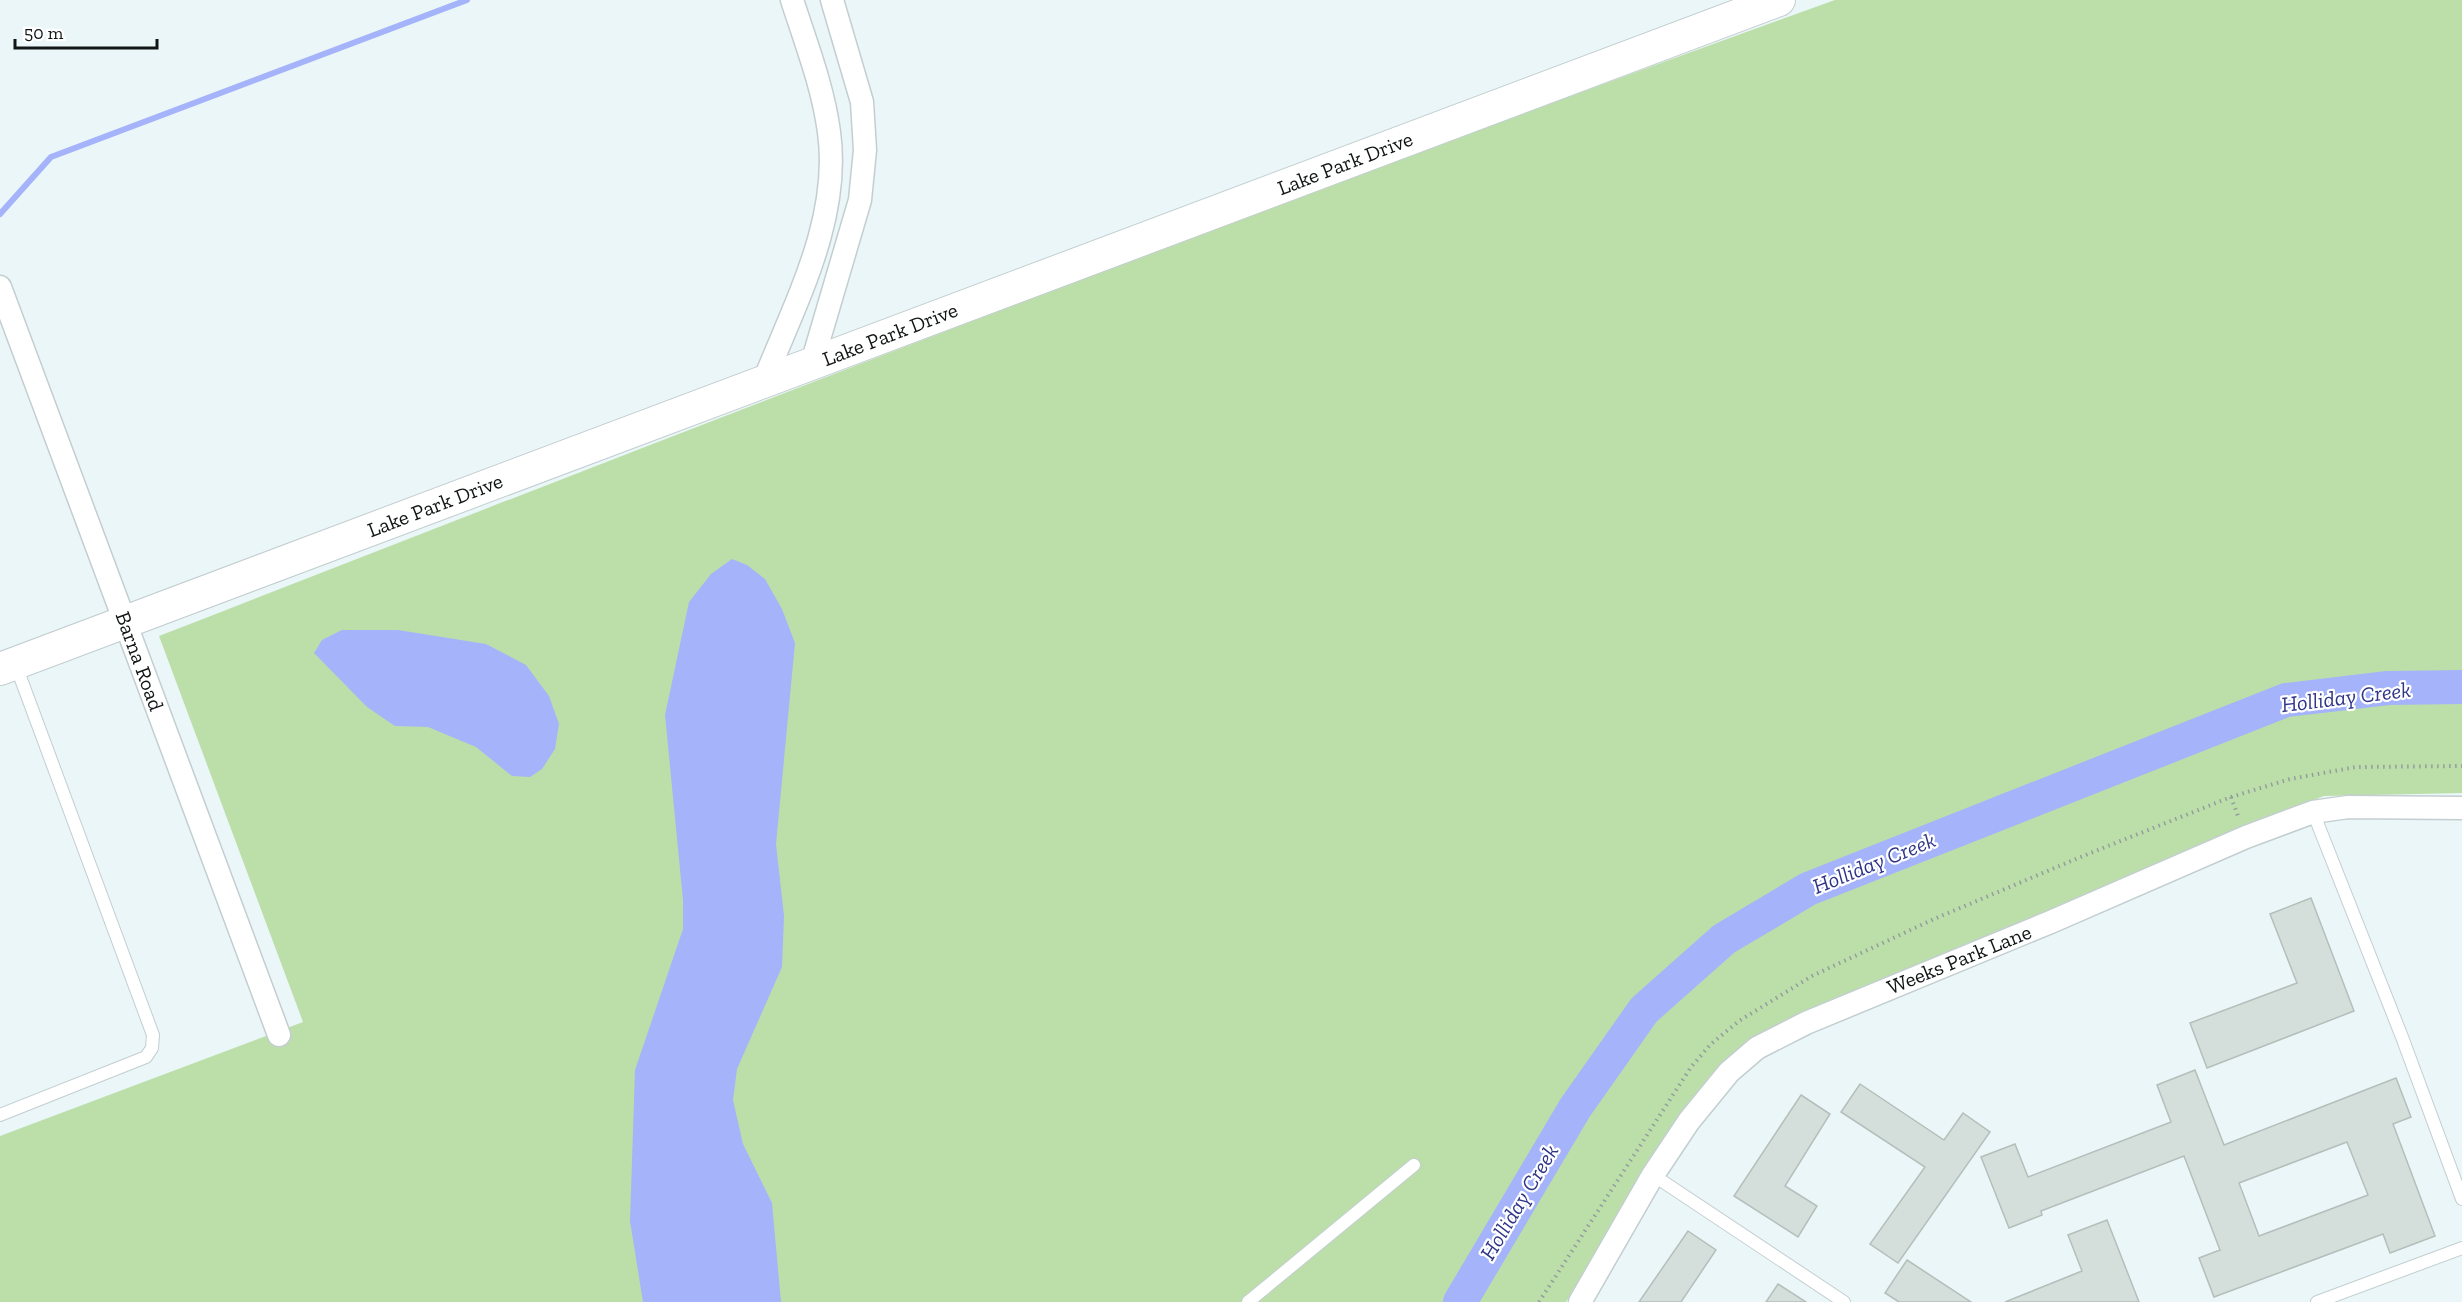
<svg xmlns="http://www.w3.org/2000/svg" width="2462" height="1302" font-family="'Zilla Slab',serif">
<rect width="100%" height="100%" fill="#eaf6f8"/>
<path fill="#bcdfaa" d="M1835,0H2462V793L2324,796L2271,817L1765,1035L1647,1171L1566,1302H0V1136L303,1022L159,636C716,419 1272,202 1835,0Z"/>
<g fill="#a4b3fa">
<polygon points="732,559 747,565 765,579 782,609 795,643 776,844 784,916 782,967 737,1069 733,1100 743,1144 772,1203 781,1302 643,1302 630,1221 635,1070 683,929 683,900 665,715 689,602 711,574"/>
<polygon points="342,630 398,630 486,644 526,665 549,696 559,724 555,749 542,769 530,777 512,776 476,747 428,727 395,726 367,707 314,653 322,640"/>
</g>
<g fill="none" stroke-linecap="round" stroke-linejoin="round">
<polyline stroke="#a4b3fa" stroke-width="6" points="0,214 51,157 467,0"/>
<polyline stroke="#a4b3fa" stroke-width="34" points="1460,1302 1575,1108 1644,1010 1724,939 1808,889 2286,700 2388,688 2462,687"/>
</g>
<g fill="#d4deda" stroke="#b4bfbb" stroke-width="1.5" fill-rule="evenodd">
<polygon points="2311,898 2354,1011 2207,1068 2190,1023 2297,983 2270,914"/>
<path d="M2195,1070L2224,1145L2396,1078L2411,1117L2393,1124L2435,1236L2390,1253L2383,1234L2214,1297L2199,1258L2220,1250L2184,1156L2041,1211L2042,1215L2009,1228L1981,1157L2015,1144L2028,1177L2171,1122L2157,1085ZM2347,1142L2368,1195L2259,1236L2239,1183Z"/>
<polygon points="1860,1084 1944,1140 1963,1113 1990,1132 1898,1263 1870,1244 1925,1167 1841,1112"/>
<polygon points="1801,1095 1830,1114 1785,1186 1817,1206 1798,1237 1734,1196"/>
<polygon points="2107,1220 2139,1302 2005,1302 2082,1271 2068,1235"/>
<polygon points="1688,1231 1716,1250 1681,1302 1639,1302"/>
<polygon points="1907,1260 1971,1302 1899,1302 1885,1293"/>
<polygon points="1778,1284 1806,1302 1766,1302"/>
</g>
<g fill="none" stroke-linecap="round" stroke-linejoin="round">
<defs>
<g id="lane">
<polyline points="2313,812 2402,1037 2462,1199"/>
<polyline points="0,1115 146,1057 152,1048 153,1035 15,663"/>
<polyline points="1653,1175 1844,1302"/>
<polyline points="1248,1302 1414,1165"/>
<polyline points="2317,1302 2462,1248"/>
</g>
<g id="street">
<polyline points="0,287 279,1035"/>
<polyline points="812,363 860,200 865,150 862,102 832,0"/>
<path d="M764,381C795,303 841,219 829,132C823,87 806,43 792,0"/>
<polyline points="1580,1302 1653,1175 1689,1121 1729,1072 1757,1048 1806,1023 2053,921 2246,837 2313,812 2348,807 2462,808"/>
</g>
<polyline id="secondary" points="0,669 1779,0"/>
</defs>
<use href="#lane" stroke="#c3ced0" stroke-width="14"/>
<use href="#street" stroke="#c3ced0" stroke-width="25"/>
<use href="#secondary" stroke="#c3ced0" stroke-width="34"/>
<g stroke="#949d9e" stroke-width="4" stroke-dasharray="1.5 4.5" stroke-linecap="butt">
<polyline points="2231,797 2239,819"/>
<polyline points="1539,1302 1691,1067 1711,1044 1739,1021 1812,976 1934,919 2083,856 2231,797 2290,779 2356,767 2462,766"/>
</g>
<use href="#lane" stroke="#fff" stroke-width="12"/>
<use href="#street" stroke="#fff" stroke-width="22"/>
<use href="#secondary" stroke="#fff" stroke-width="32"/>
</g>
<g text-anchor="middle" dominant-baseline="central" stroke-width="4.5" stroke-linejoin="round" paint-order="stroke">
<g font-size="21" fill="#111515" stroke="#fff">
<text transform="translate(1345 163) rotate(-21)">Lake Park Drive</text>
<text transform="translate(890 334) rotate(-21)">Lake Park Drive</text>
<text transform="translate(435 505) rotate(-21)">Lake Park Drive</text>
<text transform="translate(140 661) rotate(70)">Barna Road</text>
<text transform="translate(1959 959) rotate(-22)">Weeks Park Lane</text>
</g>
<g font-size="22" font-style="italic" fill="#2f3687" stroke="#fff">
<text transform="translate(2346 697) rotate(-7)">Holliday Creek</text>
<text transform="translate(1874 863) rotate(-22)">Holliday Creek</text>
<text transform="translate(1519 1202) rotate(-59)">Holliday Creek</text>
</g>
</g>
<path d="M15 39v9h142v-9" fill="none" stroke="#111515" stroke-width="3"/>
<text x="24" y="39" font-size="18" fill="#111515" stroke="#ffffff" stroke-width="4.5" paint-order="stroke">50 m</text>
</svg>
